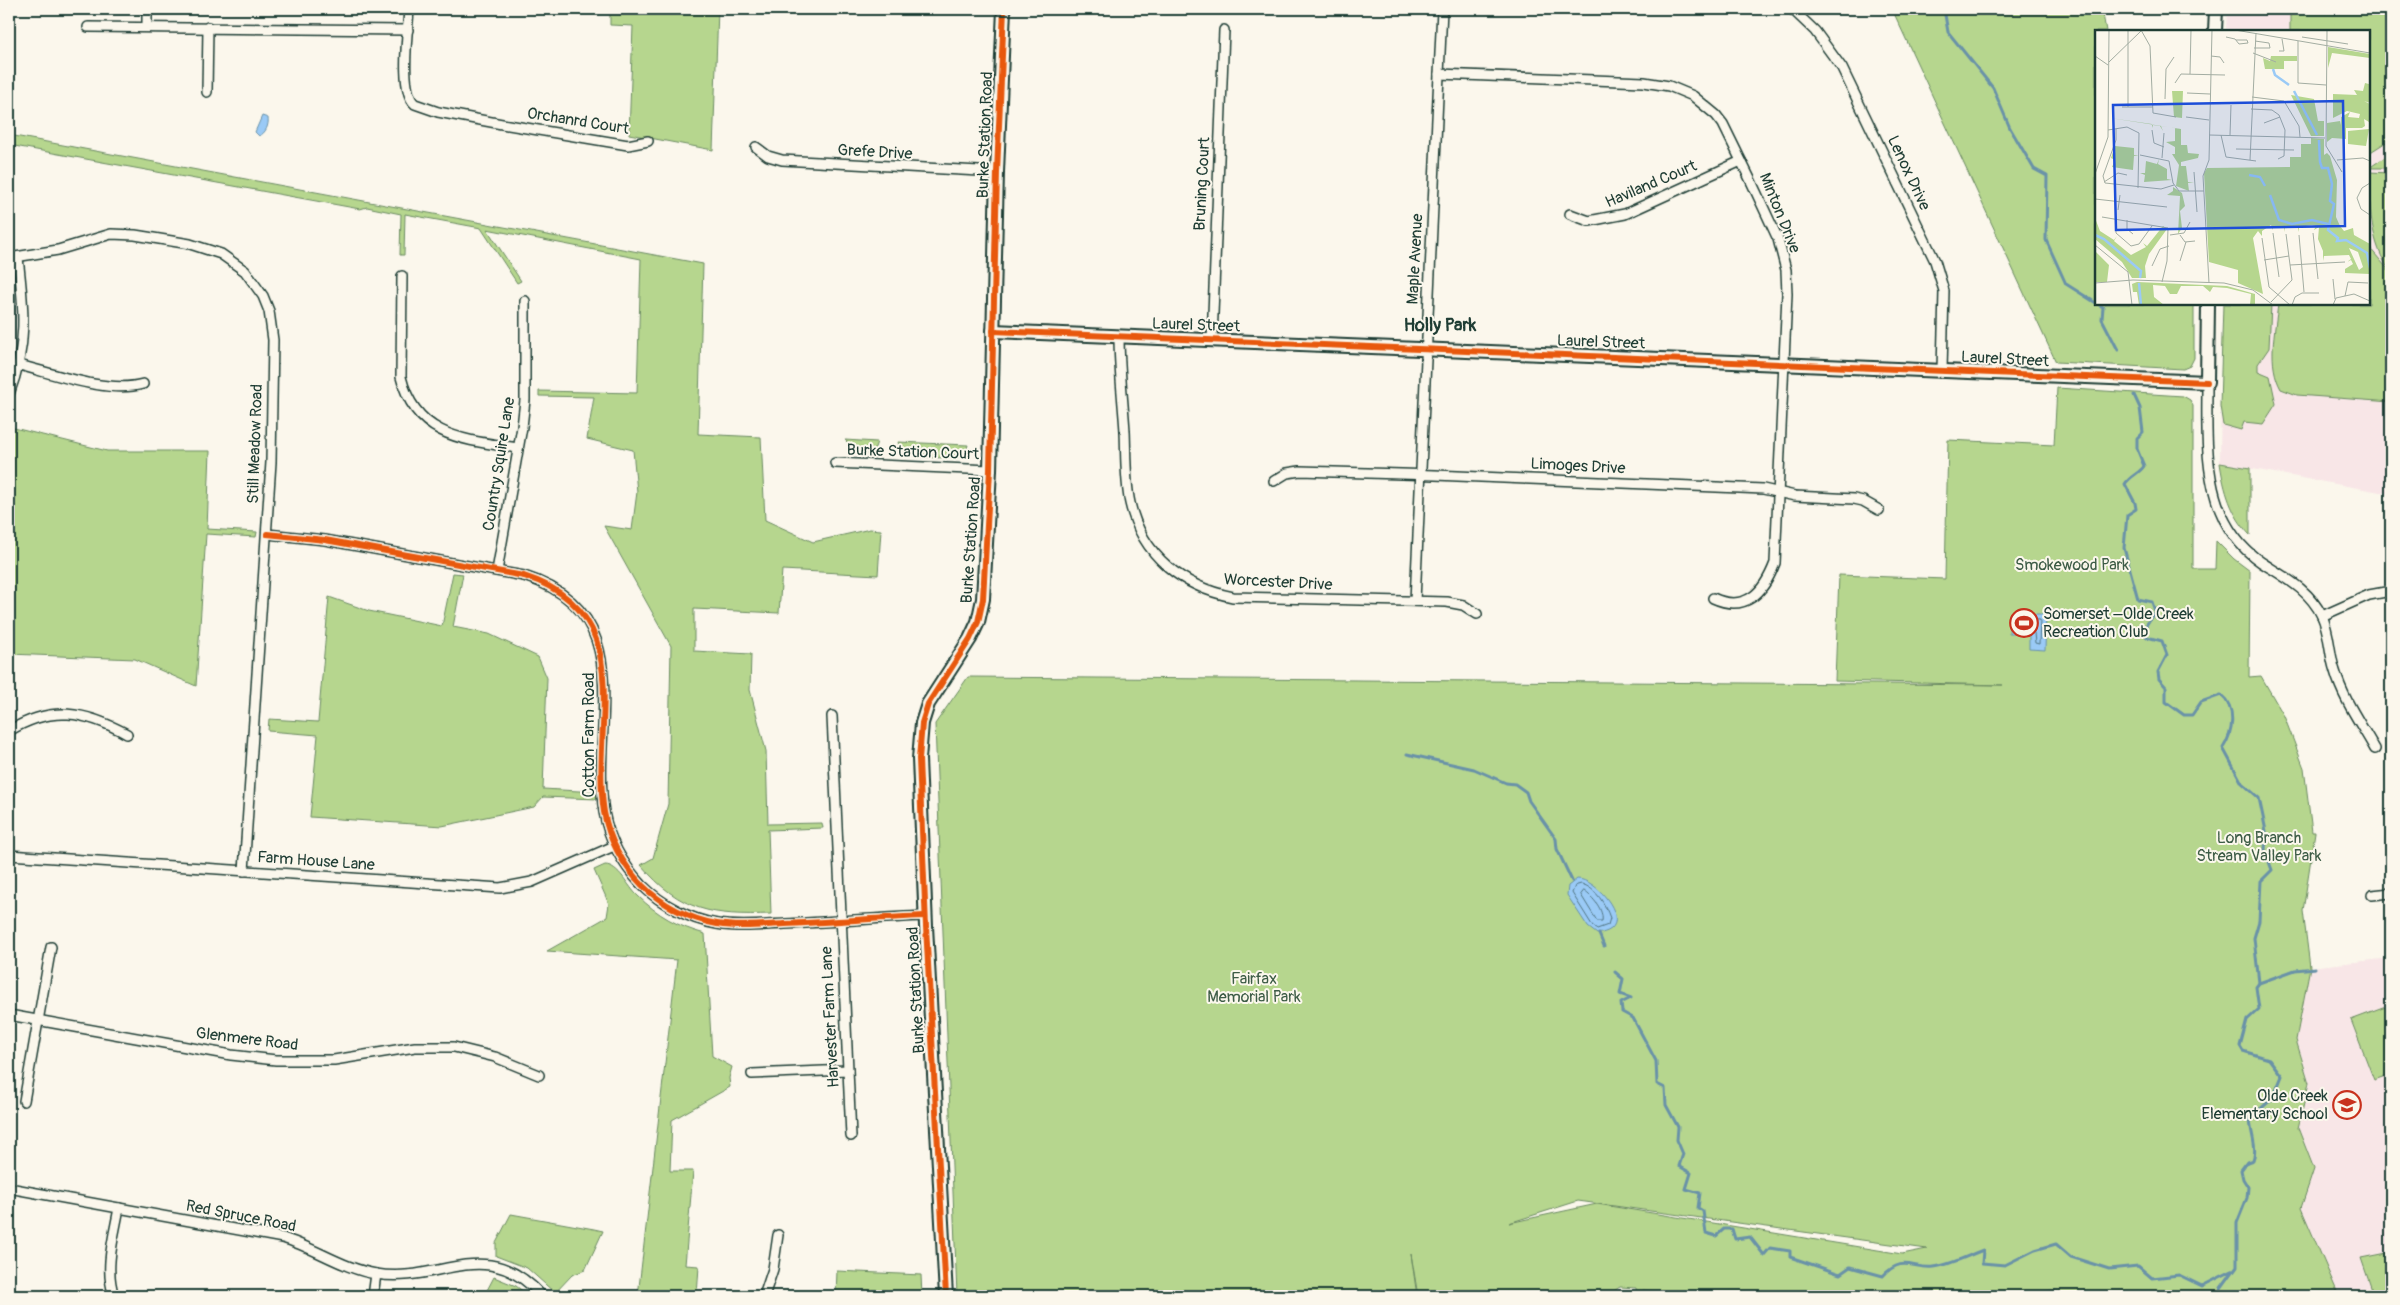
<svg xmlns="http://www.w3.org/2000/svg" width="2400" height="1305" font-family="Pangolin,sans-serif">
<rect width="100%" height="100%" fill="#fbf7ec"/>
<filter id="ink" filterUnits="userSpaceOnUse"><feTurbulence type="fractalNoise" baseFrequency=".02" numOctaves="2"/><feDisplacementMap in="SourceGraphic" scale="10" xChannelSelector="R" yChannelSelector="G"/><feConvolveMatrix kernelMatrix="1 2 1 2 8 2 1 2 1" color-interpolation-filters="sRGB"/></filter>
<g filter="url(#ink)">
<g fill="#f8e6e7">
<polygon points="2227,9 2391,9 2391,494 2220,463 2222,304 2369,304 2369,31 2226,31"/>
<polygon points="2391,958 2391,1296 2338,1296 2301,1208 2314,1169 2298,1128 2309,1083 2296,1040 2310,967"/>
</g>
<g fill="#b6d68e" stroke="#6a8a61" fill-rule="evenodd">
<polygon points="610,9 718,9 713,150 629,134 633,26 610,25"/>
<polygon points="1892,9 2102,9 2106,31 2096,31 2096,304 2194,304 2194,358 2190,366 2183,369 2056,362"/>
<polygon points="2290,9 2391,9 2391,139 2369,153 2369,31 2290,31"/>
<path d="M9,135L703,264L698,434L761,437L765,520L813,542L870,529L881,530L878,575L782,570L779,613L694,609V651L751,654L750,690L766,751L768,824L822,823L823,828L768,830L771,914C713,916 681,912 641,865L653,858L668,804L671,646L604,526L632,530L637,492L633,450L587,439L594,397L539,396V391L637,393L641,259L487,229L521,281L517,283L481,228L405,214L404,255H400L401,214L367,207L360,209L9,145Z"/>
<polygon points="2391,153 2391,168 2369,168"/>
<path d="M2369,172L2391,173V272C2370,245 2369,203 2369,172Z"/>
<path d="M2369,247L2391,273V402L2297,395L2281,389C2267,364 2275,332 2278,304H2369Z"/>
<polygon points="2223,304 2271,304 2269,348 2258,364 2258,371 2270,376 2276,404 2263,424 2244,422 2241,430 2223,425 2220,406"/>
<path d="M2057,388L2183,396L2190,400L2193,406V569H2215L2216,541L2234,559L2250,571L2249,677L2261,676L2284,716L2304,768L2312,832H2315L2303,911L2310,967L2296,1040L2309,1083L2298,1128L2314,1169L2301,1208L2339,1296H2071L2052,1290L2016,1296H1684L1643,1290V1296H1637L1636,1288L1620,1287L1606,1296H1418L1411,1254L1417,1296H957L935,724L968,677L2003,685L1835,681L1839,575L1945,579L1948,440L2054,445ZM1578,1201L1927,1249L1902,1254L1597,1204L1509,1223Z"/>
<polygon points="10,427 107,451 210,451 207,529 257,532 256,537 206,534 196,686 135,659 9,654"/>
<polygon points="845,440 877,442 874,450 866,455 859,453"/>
<path d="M898,442L968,445L965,454C956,460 918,458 908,454C902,452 900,448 898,442Z"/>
<path d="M2220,463L2250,468V535C2231,515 2224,490 2220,463Z"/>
<polygon points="453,573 463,574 453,627 489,634 538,657 547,678 543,789 597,792 597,799 543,797 534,807 442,826 310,817 318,735 268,731 269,719 318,722 329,597 369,611 442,626"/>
<path d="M605,865C619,865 628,887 638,896C657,915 679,927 705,934L712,1056L732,1067L729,1078L730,1087L672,1120L670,1171H693L685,1265L699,1266L697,1296H638L677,960L547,951L607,917L609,904L594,870Z"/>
<polygon points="2391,1005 2391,1074 2374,1080 2351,1020"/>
<polygon points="511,1214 594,1229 603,1231 585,1270 572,1275 555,1293 527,1268 496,1256 496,1243"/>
<polygon points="2391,1252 2391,1296 2374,1296 2361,1258"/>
<polygon points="837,1271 921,1275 922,1296 836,1296"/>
<polygon points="494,1277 516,1286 529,1296 484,1296"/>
</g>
<g fill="#9acaf6" stroke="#6992a8">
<path d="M262,116L268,118C269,125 266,133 259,136L255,132Z"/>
<polygon points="2010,614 2046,614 2045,650 2029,649 2029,633 2009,633"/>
<path d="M1577,879C1596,879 1627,916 1611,929C1607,932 1602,933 1597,934L1588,927L1567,895L1568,886Z"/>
</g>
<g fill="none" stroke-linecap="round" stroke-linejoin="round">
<g stroke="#507582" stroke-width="1">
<polygon points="2016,619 2040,620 2039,644 2035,643 2034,633 2031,629 2015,627"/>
<path d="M1582,884C1597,889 1605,904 1610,918L1608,925L1597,929L1592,925L1572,893L1575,886Z"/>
<path d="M1584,891C1593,897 1604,910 1602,921H1597L1581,895Z"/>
</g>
<g stroke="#6992a8" stroke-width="3">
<polyline points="1944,9 1948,32 1993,88 2010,128 2034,169 2047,176 2046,240 2066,284 2096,303"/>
<polyline points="2098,304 2103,307 2102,319 2118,350"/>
<path d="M2134,395L2140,408L2143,432L2137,438V449L2144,466C2139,474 2131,475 2125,484L2135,503L2136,509L2127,515L2124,548L2138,599L2152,602L2155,611L2142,632L2147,637L2162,641L2167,655L2158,672L2159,679L2166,687V702L2184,715H2192L2201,702L2221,695C2237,708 2233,733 2223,748L2242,783L2259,798L2266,831L2265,851L2272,870L2261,881L2259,921L2254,938L2259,983L2256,987L2259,1009L2247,1020L2240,1046L2243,1051L2269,1059L2282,1076L2273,1098L2250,1118C2250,1132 2258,1148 2253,1160L2247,1162L2241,1170L2243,1179L2248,1187L2247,1198L2237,1223V1266L2221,1288L2220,1296"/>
<polyline points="1407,754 1474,769 1506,783 1515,784 1526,792 1529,801 1556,839 1557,849 1572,881"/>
<polyline points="1599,934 1604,946"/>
<path d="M1615,972L1623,979L1620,994L1631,998L1621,1003L1622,1012L1633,1018L1656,1061L1657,1084L1665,1088L1666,1105L1678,1127L1677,1140L1683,1154L1679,1166L1691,1173L1686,1189L1700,1193L1698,1208L1703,1211L1706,1233L1716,1236L1724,1229H1732L1735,1239L1750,1237L1764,1255L1770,1248L1790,1251V1257L1840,1274L1850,1267L1883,1276C1903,1254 1913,1270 1934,1267C1950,1265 1967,1256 1983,1250L1982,1263L2005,1265L2035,1250L2056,1244L2071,1257L2109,1269L2138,1266L2152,1278L2179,1275L2202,1286L2232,1271"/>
<polyline points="2259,983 2295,970 2315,968"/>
</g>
<defs>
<g id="street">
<path d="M409,9C408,30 399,91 415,104L438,112L502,124L628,145L648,141"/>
<polyline points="1792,9 1815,31 1842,68 1935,261 1944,291 1942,370"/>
<polyline points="88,27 408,30"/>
<polyline points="147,27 147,9"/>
<path d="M1439,74L1644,82L1669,86L1693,96L1716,115L1723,124L1750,179L1778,239L1786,270L1787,294L1775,563C1764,592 1746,613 1713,598"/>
<polyline points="207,92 208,27"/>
<polyline points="756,147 768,156 782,160 997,172"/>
<polyline points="1570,214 1589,221 1625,214 1741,161"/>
<polyline points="9,258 58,250 111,234 135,235 190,244 221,254 245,271 263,296 269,311 273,340 271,462 244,871"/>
<path d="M402,276L401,377C416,438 465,440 518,448"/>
<path d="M1119,336C1119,368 1123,400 1125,431C1126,455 1125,481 1130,503C1142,556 1183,587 1233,597L1447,602L1463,605L1477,614"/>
<polyline points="1212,340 1224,30"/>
<path d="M19,365C55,374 108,394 143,384"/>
<path d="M2207,382C2207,446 2201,521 2261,562C2284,577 2309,589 2322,616C2330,633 2329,654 2335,671C2343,699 2361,724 2375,749"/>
<path d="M9,394C28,345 24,308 18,258"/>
<polyline points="835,463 990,470"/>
<polyline points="1274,481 1287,473 1300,471 1435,475 1763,489 1795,496 1854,499 1863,501 1879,510"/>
<path d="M267,534L325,540L524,576C642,613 590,725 604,812C609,840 622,864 642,885C662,905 689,919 717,924C740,928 763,925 785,924C832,922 878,918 925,916"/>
<polyline points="497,571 522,427 525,400 525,301"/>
<polyline points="1415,601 1442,9"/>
<polyline points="2322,616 2369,595 2391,591"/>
<polyline points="832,716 851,1136"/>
<path d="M9,731C51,705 85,711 127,734"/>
<polyline points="9,855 500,888 532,882 614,846"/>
<polyline points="2372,895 2391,893"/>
<polyline points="9,1015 231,1055 276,1060 334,1060 415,1047 454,1047 495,1057 539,1075"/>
<polyline points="752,1074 848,1070"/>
<polyline points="24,1101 51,947"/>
<path d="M9,1188L283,1238C315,1248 344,1269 376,1274C440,1285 485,1233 542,1296"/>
<path d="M114,1296C104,1268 114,1236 119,1208"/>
<polyline points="373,1296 376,1274"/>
<polyline points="764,1296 773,1269 778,1235"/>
</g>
<g id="secondary">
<polyline points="2215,31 2216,9"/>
<polyline points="993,331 2207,382 2208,304"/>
<polyline points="946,1296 926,926 919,759 922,723 928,704 970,639 978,622 983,599 990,470 997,172 1004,9"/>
</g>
</defs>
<use href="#street" stroke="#1f3d34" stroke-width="12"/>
<use href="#secondary" stroke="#1f3d34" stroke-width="16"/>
<use href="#street" stroke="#fbf7ec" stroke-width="9"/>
<use href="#secondary" stroke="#fbf7ec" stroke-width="12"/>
<defs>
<g id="cycleway">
<polyline points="993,331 2207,382"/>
<path d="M267,534L325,540L524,576C642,613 590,725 604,812C609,840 622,864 642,885C662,905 689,919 717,924C740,928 763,925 785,924C832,922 878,918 925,916"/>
<polyline points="946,1296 926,926 919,759 922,723 928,704 970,639 978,622 983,599 990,470 997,172 1004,9"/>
</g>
</defs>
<use href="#cycleway" stroke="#fbf7ec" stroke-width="9"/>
<use href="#cycleway" stroke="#e8590c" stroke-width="6"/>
</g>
</g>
<defs>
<symbol id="stadium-ring" viewBox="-11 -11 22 22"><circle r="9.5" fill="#fbf7ec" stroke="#c8321e" stroke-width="1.5"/><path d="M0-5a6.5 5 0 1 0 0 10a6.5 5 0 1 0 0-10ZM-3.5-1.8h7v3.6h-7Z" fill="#c8321e"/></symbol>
<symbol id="school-ring" viewBox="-11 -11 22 22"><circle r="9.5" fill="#fbf7ec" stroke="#c8321e" stroke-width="1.5"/><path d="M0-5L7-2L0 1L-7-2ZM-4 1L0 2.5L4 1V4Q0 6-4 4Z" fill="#c8321e"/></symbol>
</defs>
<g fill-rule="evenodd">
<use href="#stadium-ring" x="2008" y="607" width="32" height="32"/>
<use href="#school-ring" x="2331" y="1089" width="32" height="32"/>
</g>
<g text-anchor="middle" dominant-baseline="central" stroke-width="4" stroke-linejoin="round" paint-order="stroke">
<g font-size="16" fill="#1f3d34" stroke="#fbf7ec">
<text transform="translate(578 121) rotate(9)">Orchanrd Court</text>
<text transform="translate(985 135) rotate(-88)">Burke Station Road</text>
<text transform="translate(875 152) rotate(3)">Grefe Drive</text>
<text transform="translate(1909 173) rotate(65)">Lenox Drive</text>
<text transform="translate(1202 184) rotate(-87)">Bruning Court</text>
<text transform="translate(1651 184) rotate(-23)">Haviland Court</text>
<text transform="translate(1780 213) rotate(68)">Minton Drive</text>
<text transform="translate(1415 259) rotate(-87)">Maple Avenue</text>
<text transform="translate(1196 325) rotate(2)">Laurel Street</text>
<text transform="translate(1601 342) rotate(2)">Laurel Street</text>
<text transform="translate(2005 359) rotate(3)">Laurel Street</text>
<text transform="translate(255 444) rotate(-88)">Still Meadow Road</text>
<text transform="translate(913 452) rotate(2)">Burke Station Court</text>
<text transform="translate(499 464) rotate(-81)">Country Squire Lane</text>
<text transform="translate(1578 466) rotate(3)">Limoges Drive</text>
<text transform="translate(971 540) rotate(-86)">Burke Station Road</text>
<text transform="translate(1278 582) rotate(3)">Worcester Drive</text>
<text transform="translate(589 735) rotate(-90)">Cotton Farm Road</text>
<text transform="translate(316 861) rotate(4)">Farm House Lane</text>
<text transform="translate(916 990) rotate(-93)">Burke Station Road</text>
<text transform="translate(830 1017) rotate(-93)">Harvester Farm Lane</text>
<text transform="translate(247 1039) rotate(7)">Glenmere Road</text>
<text transform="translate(241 1216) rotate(11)">Red Spruce Road</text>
</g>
<g font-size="16" fill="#3d5c46" stroke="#fbf7ec">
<text x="2072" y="565">Smokewood Park</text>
<text x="2259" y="838">Long Branch<tspan x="2259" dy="18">Stream Valley Park</tspan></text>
<text x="1254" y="979">Fairfax<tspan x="1254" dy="18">Memorial Park</tspan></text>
</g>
<g font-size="16" fill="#1f3d34" stroke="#fbf7ec" text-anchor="start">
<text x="2043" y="614">Somerset –Olde Creek<tspan x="2043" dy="18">Recreation Club</tspan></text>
<text x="2328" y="1096" text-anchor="end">Olde Creek<tspan x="2328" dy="18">Elementary School</tspan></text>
</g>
<g font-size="18" font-weight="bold" fill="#1f3d34" stroke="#fbf7ec">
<text x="1440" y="325">Holly Park</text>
</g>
</g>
<g transform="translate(2095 30)">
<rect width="275" height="275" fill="#fbf7ec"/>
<path d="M233,17L275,24V28L237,23L233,38ZM176,26H202V31H189V39H170L168,28L175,31ZM270,53L274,54L275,60V73L269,71L275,74L274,92L269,89L270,96L267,98H251V109L237,108L232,112V93L245,91L246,95V87L255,82L253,87L264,88L265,84L252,81L238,88V64L262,65L259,60L268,61ZM77,61H88L87,88L79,87ZM196,65L219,69L223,91H229V106H216ZM15,88L86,99V115H92L93,123L104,124L103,128L86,132V136H91L93,152H99L93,153L94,161L81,156L84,135L77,124H80V117L71,112L80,111V98L66,96L68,101L65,96L58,95L57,98V94ZM274,99L271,116L253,114V101ZM216,108L229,109V125L232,123L235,126L242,150L241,187L245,196L249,201L258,198L259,205L275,214V244L250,243V239L258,234L256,230L252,232L256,229L254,225L229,226L228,231V221L223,209L224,197L219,200L221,196L217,195L204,197V202L203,198L190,197V202L189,197L178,196V200L176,195L167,201V206L163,201L158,208L168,264L143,253V240L114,232L109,143L112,138L195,137V127H206V114H216ZM254,218L263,222L268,237L264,240ZM20,116L39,118V125H44L39,126L38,140L17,137L20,130L16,128ZM64,129L63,134L72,139V149L77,150L49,152L50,145L45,143H50L51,131L62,134ZM78,157L87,163L90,176L85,181L87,198L83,204L85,166L72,165L78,161ZM0,188L5,201L19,210L22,206L19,211L36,225L51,217L48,213L52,216L68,196L72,199L54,224L50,236L51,248H37L27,232L0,209ZM0,221L14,235L12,252H0ZM42,252L132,256L160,264V275H155L156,264L132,258L118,257L115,262L108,256H86L82,264H75L70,256L58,255L59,267L69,275H44L42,262H38L37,254Z" fill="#b6d68e" fill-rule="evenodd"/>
<path fill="none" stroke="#9acaf6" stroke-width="2.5" d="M178,39L180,45L194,55M199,61L222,105M224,110L225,132L227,138H233L237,154L235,171L239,174L233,200L243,208L242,211L251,210L272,223L275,238M154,145L165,147L170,156M175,165L184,190L197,194L217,190L233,194M0,205L9,209L46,241L45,248M44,253L46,275"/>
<path fill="none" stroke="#a3ada2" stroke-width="1" d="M46,0L55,16L58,83L81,87M140,0L275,23M232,1L231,116L247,142M131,7L140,9L144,14L153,13L152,10H141M207,7L253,14M203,11V53L231,55M159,18H175L174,13L160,11M184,21H189L187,9M158,23L181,32M0,26L13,35M116,26L125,27L129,33M14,32L46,1M95,44L96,0M80,53L86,44L130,45M92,63L115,64M157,67L189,71L204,96L205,107M70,69L71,39L79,27M27,77H58M33,77V0M156,79L177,80L184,85L190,100L189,126L183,129M91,87L114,90M169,93L185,87M21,99V110L8,146L10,153L66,159L79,155M13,100L32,97L44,103L43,158M57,100L59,113L69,117M114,105L230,108M126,105L131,127L161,131M135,105L136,75M141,119L199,120M45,125L74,131L78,153L84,161H109M67,128L69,103M155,130L161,3M242,130L268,128L275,131M99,142L102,182M0,144L13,107L14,0M9,152L23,143L32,145M275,153L267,158L262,168L266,179L275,185M0,169L72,177M23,180L25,165M7,187L73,198L72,231L67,252M21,188V203L36,216L44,214L57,196M32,190V199L38,204M178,203L184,247M218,203L223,249M75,205L89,203L95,192M85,205L90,212L100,211M204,205L209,262M167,208L174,257L195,275M0,215L33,242L37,275M169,230L194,226M85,231L91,212M195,235L250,232M57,236L65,219L74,216M238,249L240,269M0,253L38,250L129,253L158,260L178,275M114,253L108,146L114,130L117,0M250,266L253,252L273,253M176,272L197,250L191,204M197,275L200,267L207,263H224M238,275L241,268L259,264L275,271"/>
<path fill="#1d4ed8" fill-opacity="0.15" stroke="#1d4ed8" stroke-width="2.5" d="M248,71L250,196L21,200L18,75Z"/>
<rect width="275" height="275" fill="none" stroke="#1f3d34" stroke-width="2.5"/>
</g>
<rect width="2400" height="1305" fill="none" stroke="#fbf7ec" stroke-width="30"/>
<rect x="15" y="15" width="2370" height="1275" fill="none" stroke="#1f3d34" stroke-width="2" filter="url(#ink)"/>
</svg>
